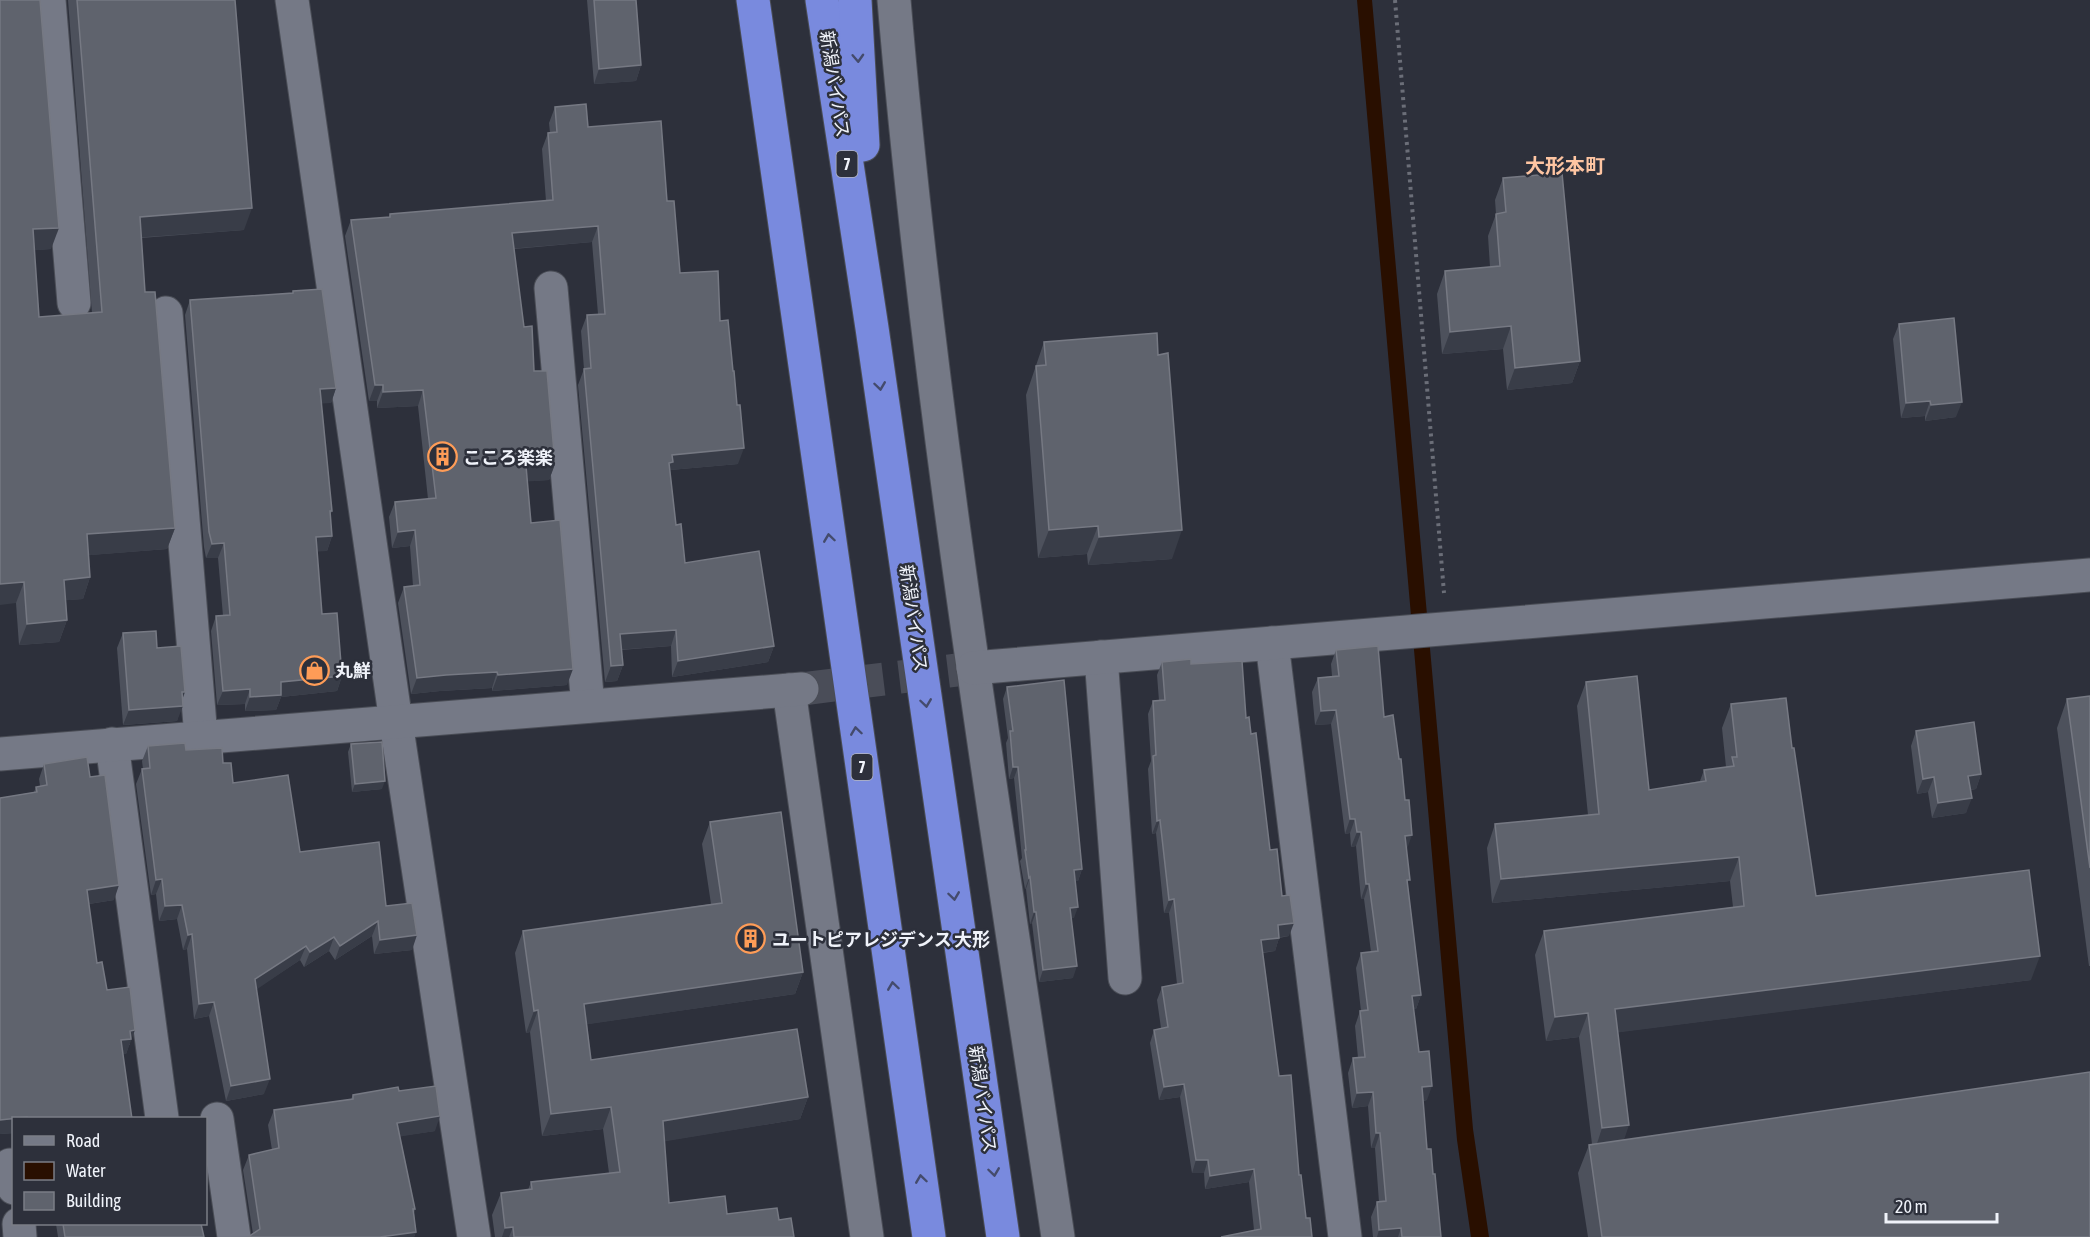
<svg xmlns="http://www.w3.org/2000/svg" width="2090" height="1237" font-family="'Asap Condensed','Noto Sans JP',sans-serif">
<rect width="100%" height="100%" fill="#2d303b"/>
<polygon fill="#290f00" points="1357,0 1372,0 1473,1129 1489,1237 1471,1237 1457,1140"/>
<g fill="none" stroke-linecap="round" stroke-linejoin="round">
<polyline stroke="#4a4d58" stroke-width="33" stroke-dasharray="33 16" stroke-linecap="butt" points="802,689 973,668"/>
<defs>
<g id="minor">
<polyline points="49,0 74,303"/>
<polyline points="292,0 396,722 474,1237"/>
<path d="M894,0C929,415 997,826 1058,1237"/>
<polyline points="551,288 588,706"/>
<polyline points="166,313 201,737"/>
<polyline points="1272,643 1345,1237"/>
<polyline points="1101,657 1125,978"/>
<polyline points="973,668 2090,575"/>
<polyline points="789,690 867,1237"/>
<polyline points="112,744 162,1118"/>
<polyline points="0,754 802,689"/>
<polyline points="217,1119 234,1237"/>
<polyline points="10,1165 14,1188"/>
<polyline points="19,1224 20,1237"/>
</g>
<g id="trunk">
<polyline points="753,0 929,1237"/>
<polyline points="822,0 872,328 1003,1237"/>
<polyline points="855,0 863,145"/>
</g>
</defs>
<use href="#minor" stroke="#4a4d56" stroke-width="35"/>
<use href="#trunk" stroke="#4a4d56" stroke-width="35"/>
<polyline stroke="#6b6e78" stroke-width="4" stroke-dasharray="3 4.5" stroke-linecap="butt" points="1395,0 1444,593"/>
<use href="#minor" stroke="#757986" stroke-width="33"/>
<use href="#trunk" stroke="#798ade" stroke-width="33"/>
</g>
<g fill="#4d515c">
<polygon points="0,0 51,249 34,250 39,317 92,313 68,0 235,0 244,230 141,238 145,292 175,528 167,549 89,555 90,577 83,599 66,600 67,620 59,642 19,645 16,603"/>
<polygon points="587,0 636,0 641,65 636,81 594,84"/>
<polygon points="555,107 588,127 667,201 680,273 720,321 738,464 670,470 676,525 685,563 774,646 768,662 672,677 671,646 621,650 623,665 617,681 605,682 578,385 584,369 581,331 587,315 598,314 592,242 514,249 524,327 555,464 549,480 527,481 531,523 567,685 492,691 492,688 440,691 411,694 398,603 404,587 413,586 410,546 392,548 389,517 395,502 428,499 418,406 377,408 377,401 369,401 345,236 351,220 389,217 390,214 546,201 542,149 548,133 550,133 549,123"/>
<polygon points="1503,178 1580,361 1572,383 1507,390 1503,349 1442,354 1437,294 1445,271 1490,267 1488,236 1496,214 1495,200"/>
<polygon points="293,291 336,388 331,403 321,403 332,511 330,515 332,536 327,551 317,551 322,614 342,676 337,691 281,697 276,710 245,711 245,704 217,705 211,631 216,616 223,616 218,558 206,558 204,547 185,315 190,300 293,293"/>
<polygon points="1899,324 1956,417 1925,421 1925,416 1901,418 1893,339"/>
<polygon points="1044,342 1172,559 1088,565 1087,554 1038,558 1026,395"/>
<polygon points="123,633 157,648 182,700 177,721 123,725 117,648"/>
<polygon points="1336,650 1384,717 1406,849 1408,886 1421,995 1416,1009 1413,1009 1419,1052 1427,1100 1423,1101 1427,1149 1433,1174 1441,1237 1373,1237 1371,1217 1377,1202 1379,1202 1375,1148 1371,1148 1368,1106 1352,1108 1348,1073 1353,1058 1358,1058 1355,1026 1360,1011 1361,1011 1356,968 1361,953 1371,952 1364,899 1361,899 1356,846 1351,847 1350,833 1345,834 1331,724 1315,725 1312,692 1318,678 1332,676 1331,664"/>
<polygon points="1162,662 1191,664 1246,718 1251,734 1270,850 1282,896 1289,936 1279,938 1275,951 1263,953 1279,1076 1306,1218 1254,1230 1249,1182 1205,1189 1204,1173 1192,1173 1180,1097 1159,1100 1150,1043 1154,1030 1161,1028 1157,1000 1162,987 1177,984 1169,913 1164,913 1156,833 1152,834 1148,769 1151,761 1148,714 1153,701 1159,701 1157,675"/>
<polygon points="1586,682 1649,790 1700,781 1704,770 1726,767 1722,728 1731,704 1792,748 1816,896 2031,980 1618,1032 1624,1140 2090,1237 1588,1237 1578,1173 1589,1145 1592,1144 1579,1037 1546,1041 1535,955 1544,931 1733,907 1730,881 1492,903 1487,848 1495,824 1588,815 1577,706"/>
<polygon points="1007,687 1082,869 1078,881 1075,881 1074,918 1071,918 1073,978 1039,982 1032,923 1030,924 1026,889 1025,889 1020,861 1022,858 1014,778 1009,779 1006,743 1008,738 1003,699"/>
<polygon points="2090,696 2090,966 2089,966 2057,728 2067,699"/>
<polygon points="1916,731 1981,774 1976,789 1971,790 1966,813 1932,818 1928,792 1917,794 1911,746"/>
<polygon points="351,744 382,789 352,792 348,752"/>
<polygon points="148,746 186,750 223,763 233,783 300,852 386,906 412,950 374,954 372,936 335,960 329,951 304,967 300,960 256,989 264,1094 226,1101 209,1016 194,1019 187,949 183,950 177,919 159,921 156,894 151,895 136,784 142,769 143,769 142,761"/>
<polygon points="44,764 90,777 114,900 89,904 97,963 107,990 130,1045 129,1045 126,1054 123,1054 132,1119 14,1119 14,1133 0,1134 0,798 34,792 36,787 40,786 39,779"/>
<polygon points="710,822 803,972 795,994 587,1024 591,1060 808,1097 800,1119 664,1141 669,1203 727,1214 779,1220 794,1237 495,1237 492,1215 501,1193 528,1190 531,1182 609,1173 603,1129 542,1136 530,1032 526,1033 515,953 523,931 711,904 702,844"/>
<polygon points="399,1091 435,1131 400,1136 415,1209 414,1213 416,1232 414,1237 248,1237 253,1234 243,1170 249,1155 272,1150 268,1125 274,1110 351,1099 353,1095"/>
<polygon points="56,1224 201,1224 204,1237 58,1237"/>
</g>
<g fill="#393d48">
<polygon points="641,65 636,81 594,84 599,69"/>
<polygon points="252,208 244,230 132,238 140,217"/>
<polygon points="598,226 592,242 507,249 512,233"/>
<polygon points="59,228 51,249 25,251 33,229"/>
<polygon points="1511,326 1503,349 1442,354 1450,332"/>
<polygon points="1580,361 1572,383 1507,390 1515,368"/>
<polygon points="375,385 383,385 377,401 369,401"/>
<polygon points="336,388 331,403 315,404 320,389"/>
<polygon points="423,390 418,406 377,408 383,392"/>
<polygon points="1930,401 1925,416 1901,418 1906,403"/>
<polygon points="1962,402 1956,417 1925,421 1931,405"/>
<polygon points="744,448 738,464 670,470 664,478 672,455"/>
<polygon points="555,464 549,480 520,482 526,466"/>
<polygon points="1098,526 1087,554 1038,558 1049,530"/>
<polygon points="175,528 167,549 79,556 87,534"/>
<polygon points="415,530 410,546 392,548 398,532"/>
<polygon points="1182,530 1172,559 1088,565 1099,537"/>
<polygon points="332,536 327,551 311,552 316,537"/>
<polygon points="224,543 218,558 206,558 212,544"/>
<polygon points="90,577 83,599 56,601 64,580"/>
<polygon points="24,582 16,603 0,605 0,584"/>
<polygon points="67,620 59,642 19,645 27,624"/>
<polygon points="676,630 671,646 614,650 620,634"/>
<polygon points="774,646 768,662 672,677 678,661"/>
<polygon points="623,665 617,681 605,682 611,666"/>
<polygon points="573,669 567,685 492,691 498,675"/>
<polygon points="497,672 492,688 440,691 411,694 417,678 446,675"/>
<polygon points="342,676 337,691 281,697 276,710 245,711 250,697 281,682"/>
<polygon points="250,689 245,704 217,705 223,691"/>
<polygon points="182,692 185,692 180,706 183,706 177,721 123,725 129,710"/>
<polygon points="1336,710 1331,724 1315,725 1321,711"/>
<polygon points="1013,767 1018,767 1014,778 1009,779"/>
<polygon points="1981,774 1976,789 1963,791 1968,776"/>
<polygon points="1934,777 1928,792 1917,794 1923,779"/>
<polygon points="385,781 382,789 352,792 355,784"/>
<polygon points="1972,798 1966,813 1932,818 1938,803"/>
<polygon points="1350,819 1355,819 1350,833 1345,834"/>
<polygon points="1160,820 1156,833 1152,834 1157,821"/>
<polygon points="1357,832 1361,832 1356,846 1351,847"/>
<polygon points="1412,835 1407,849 1405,836"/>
<polygon points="1739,857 1730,881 1492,903 1501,879"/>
<polygon points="1082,869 1078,881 1069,882 1074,870"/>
<polygon points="1030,877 1026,889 1025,889 1029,878"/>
<polygon points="162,879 156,894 151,895 156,880"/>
<polygon points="1366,884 1369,884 1364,899 1361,899"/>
<polygon points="119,885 114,900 82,905 87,890"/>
<polygon points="1174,899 1169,913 1164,913 1169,900"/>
<polygon points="182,905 177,919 159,921 165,906"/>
<polygon points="1078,907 1074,918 1066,919 1070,908"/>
<polygon points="1034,912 1036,912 1032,923 1030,924"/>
<polygon points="378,921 372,936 335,960 340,946"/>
<polygon points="1294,923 1289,936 1273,938 1278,925"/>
<polygon points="192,934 187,949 183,950 188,935"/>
<polygon points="417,935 412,950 374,954 380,940"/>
<polygon points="334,937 329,951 304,967 310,952"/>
<polygon points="1279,938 1275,951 1257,953 1261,940"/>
<polygon points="306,946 300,960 250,994 255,979"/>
<polygon points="2040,956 2031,980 1606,1034 1615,1009"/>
<polygon points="1077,966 1073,978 1039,982 1043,970"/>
<polygon points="803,972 795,994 576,1026 584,1004"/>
<polygon points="1421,995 1416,1009 1407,1010 1412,996"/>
<polygon points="214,1002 209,1016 194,1019 199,1004"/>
<polygon points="538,1010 530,1032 526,1033 534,1011"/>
<polygon points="1588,1013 1579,1037 1546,1041 1555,1017"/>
<polygon points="135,1030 126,1054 116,1055 121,1040 130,1031"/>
<polygon points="270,1079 264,1094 226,1101 231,1086"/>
<polygon points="1184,1084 1180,1097 1159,1100 1164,1087"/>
<polygon points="1432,1086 1427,1100 1417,1101 1422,1087"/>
<polygon points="1373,1092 1368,1106 1352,1108 1357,1093"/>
<polygon points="808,1097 800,1119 655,1143 663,1121"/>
<polygon points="611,1107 603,1129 542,1136 551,1114"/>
<polygon points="440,1116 435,1131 391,1138 397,1123"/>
<polygon points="14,1119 14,1133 0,1134 0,1120"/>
<polygon points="1629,1125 1621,1149 1594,1153 1602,1128"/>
<polygon points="1376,1133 1380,1133 1375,1148 1371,1148"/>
<polygon points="1196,1160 1208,1160 1204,1173 1192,1173"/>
<polygon points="1254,1169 1249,1182 1205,1189 1210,1176"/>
<polygon points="513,1227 509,1237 502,1237 505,1228"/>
<polygon points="1401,1228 1398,1237 1377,1237 1379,1230"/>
<polygon points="416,1232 414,1237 380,1237"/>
</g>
<g fill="#5f636d" stroke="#767983" stroke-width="1.5">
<polygon points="0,0 40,0 59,228 33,229 39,317 102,312 77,0 235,0 252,208 140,217 145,292 155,292 175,528 87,534 90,577 64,580 67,620 27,624 24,582 0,584"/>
<polygon points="594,0 636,0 641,65 599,69"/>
<polygon points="586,104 588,127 661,121 667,201 674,201 680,273 718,271 720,321 728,320 733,371 734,371 737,405 740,405 744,448 672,455 673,462 669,463 676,525 681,524 685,563 759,551 774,646 678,661 676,630 620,634 623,665 611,666 584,369 591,368 587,315 605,314 598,226 512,233 524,327 532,326 534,371 547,371 555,464 526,466 531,523 560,520 573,669 498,675 497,672 446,675 417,678 404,587 420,585 415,530 398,532 395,502 436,498 423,390 383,392 383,385 375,385 351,220 390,217 390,214 553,200 548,133 557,132 555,107"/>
<polygon points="1562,173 1580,361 1515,368 1511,326 1450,332 1445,271 1500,266 1496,214 1506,212 1503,178"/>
<polygon points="322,289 336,388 320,389 332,511 330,511 332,536 316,537 322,614 337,613 342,676 281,682 281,695 250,697 250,689 223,691 216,616 230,615 224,543 212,544 209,532 190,300 293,293 293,291"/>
<polygon points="1954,318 1962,402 1931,405 1930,401 1906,403 1899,324"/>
<polygon points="1157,333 1158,355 1168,353 1182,530 1099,537 1098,526 1049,530 1036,366 1046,365 1044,342"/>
<polygon points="156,631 157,648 181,646 185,692 182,692 183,706 129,710 123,633"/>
<polygon points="1378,646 1384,717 1393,715 1399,759 1401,759 1405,800 1409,800 1412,835 1405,836 1410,880 1407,880 1421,995 1412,996 1419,1052 1429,1051 1432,1086 1422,1087 1427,1149 1431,1149 1433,1174 1435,1174 1441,1237 1402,1237 1401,1228 1379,1230 1377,1202 1386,1201 1380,1133 1376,1133 1373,1092 1357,1093 1353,1058 1365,1057 1360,1011 1368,1010 1361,953 1378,951 1369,884 1366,884 1361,832 1357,832 1355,819 1350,819 1336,710 1321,711 1318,678 1339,676 1336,650"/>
<polygon points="1191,659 1191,664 1242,661 1246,718 1249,717 1251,734 1256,733 1270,850 1277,849 1282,896 1290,895 1294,923 1278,925 1279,938 1261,940 1279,1076 1291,1075 1299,1175 1301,1175 1306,1218 1310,1218 1312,1237 1221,1237 1261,1229 1254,1169 1210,1176 1208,1160 1196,1160 1184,1084 1164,1087 1154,1030 1168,1027 1162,987 1183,983 1174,899 1169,900 1160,820 1157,821 1153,756 1156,755 1153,701 1165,700 1162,662"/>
<polygon points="1637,676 1649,790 1706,781 1704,770 1734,766 1732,757 1737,757 1731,704 1786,698 1792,748 1794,748 1816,896 2029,870 2040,956 1615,1009 1629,1125 1602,1128 1588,1013 1555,1017 1544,931 1744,906 1739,857 1501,879 1495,824 1599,814 1586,682"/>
<polygon points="1064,680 1082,869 1074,870 1078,907 1070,908 1077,966 1043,970 1036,912 1034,912 1030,877 1029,878 1025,850 1026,850 1018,767 1013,767 1010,731 1013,731 1007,687"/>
<polygon points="2090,696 2090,868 2067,699"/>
<polygon points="1974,722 1981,774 1968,776 1972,798 1938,803 1934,777 1923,779 1916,731"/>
<polygon points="382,742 385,781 355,784 351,744"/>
<polygon points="185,743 186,750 222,748 223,763 231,763 233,783 288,775 300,852 379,842 386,906 412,903 417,935 380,940 378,921 340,946 334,937 310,952 306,946 255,979 270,1079 231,1086 214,1002 199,1004 192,934 188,935 182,905 165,906 162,879 156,880 142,769 150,768 148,746"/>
<polygon points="87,757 90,777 105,775 119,885 87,890 97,963 102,962 107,990 130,987 135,1030 130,1031 131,1039 121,1040 132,1119 27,1119 27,1117 0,1120 0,798 37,792 36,787 47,785 44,764"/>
<polygon points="781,812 803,972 584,1004 591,1060 797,1029 808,1097 663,1121 669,1203 725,1196 727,1214 777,1208 779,1220 791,1218 794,1237 514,1237 513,1227 505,1228 501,1193 532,1189 531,1182 620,1172 611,1107 551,1114 538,1010 534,1011 523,931 722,903 710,822"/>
<polygon points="2090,1072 2090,1237 1602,1237 1589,1145"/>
<polygon points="436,1086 440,1116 397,1123 415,1209 413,1209 416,1232 380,1237 248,1237 260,1229 249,1155 279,1148 274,1110 353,1099 353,1095 398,1087 399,1091"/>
<polygon points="63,1224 201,1224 204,1237 65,1237"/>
</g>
<defs><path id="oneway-chevron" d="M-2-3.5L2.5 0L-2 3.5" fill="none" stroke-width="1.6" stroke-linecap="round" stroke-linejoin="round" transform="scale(1.5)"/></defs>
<g stroke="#444b6c">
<use href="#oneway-chevron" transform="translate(858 58) rotate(87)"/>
<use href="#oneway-chevron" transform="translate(880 386) rotate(82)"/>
<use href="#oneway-chevron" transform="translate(829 538) rotate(-98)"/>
<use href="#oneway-chevron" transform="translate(926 703) rotate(82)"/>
<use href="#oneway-chevron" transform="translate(856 731) rotate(-98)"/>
<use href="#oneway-chevron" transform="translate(954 896) rotate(82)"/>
<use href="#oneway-chevron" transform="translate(893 986) rotate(-98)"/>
<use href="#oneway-chevron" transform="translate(994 1172) rotate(82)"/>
<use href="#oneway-chevron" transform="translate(921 1179) rotate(-98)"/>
</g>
<defs>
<symbol id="building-ring" viewBox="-11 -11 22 22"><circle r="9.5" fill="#2d303b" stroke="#fe9c57" stroke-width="1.5"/><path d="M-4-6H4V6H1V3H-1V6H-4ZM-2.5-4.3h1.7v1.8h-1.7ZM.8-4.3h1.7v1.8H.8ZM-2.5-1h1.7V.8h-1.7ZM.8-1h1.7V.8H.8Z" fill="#fe9c57"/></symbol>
<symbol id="shop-ring" viewBox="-11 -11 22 22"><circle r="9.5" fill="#2d303b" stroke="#fe9c57" stroke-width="1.5"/><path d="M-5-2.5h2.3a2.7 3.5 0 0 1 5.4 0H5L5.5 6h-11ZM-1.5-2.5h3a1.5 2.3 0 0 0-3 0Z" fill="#fe9c57"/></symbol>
</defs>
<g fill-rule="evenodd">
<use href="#building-ring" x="426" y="440" width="33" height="33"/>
<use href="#shop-ring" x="298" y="654" width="33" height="33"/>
<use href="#building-ring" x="734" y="922" width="33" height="33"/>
</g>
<g text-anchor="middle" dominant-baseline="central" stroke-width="5" stroke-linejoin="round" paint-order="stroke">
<g fill="#2d303b" stroke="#b6b8c1" stroke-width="1.5">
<rect x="836.5" y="151" width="21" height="26" rx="4.5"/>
<rect x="851.5" y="754" width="21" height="26" rx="4.5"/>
</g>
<g font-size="16" font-weight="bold" fill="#f0f3fa">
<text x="847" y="164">7</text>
<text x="862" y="767">7</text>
</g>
<g font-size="18" fill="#f0f3fa" stroke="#2d303b">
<text transform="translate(835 84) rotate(81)">新潟バイパス</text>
<text transform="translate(914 618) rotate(82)">新潟バイパス</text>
<text transform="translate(983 1099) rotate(82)">新潟バイパス</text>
</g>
<g font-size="18" font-weight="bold" fill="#f0f3fa" stroke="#2d303b" text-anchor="start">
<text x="463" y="457">こころ楽楽</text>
<text x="335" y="670">丸鮮</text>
<text x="772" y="939">ユートピアレジデンス 大形</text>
</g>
<g font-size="20" font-weight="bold" fill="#fec5a2" stroke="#2d303b">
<text x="1565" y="165">大形本町</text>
</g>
</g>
<rect x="12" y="1117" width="195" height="108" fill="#2d303b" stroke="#7b7e87" stroke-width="1.5"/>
<rect x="24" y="1136" width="30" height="9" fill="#757986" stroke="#7b7e87" stroke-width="1.5"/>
<text x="66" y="1147" font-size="18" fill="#f0f3fa">Road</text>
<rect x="24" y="1162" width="30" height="18" fill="#290f00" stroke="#7b7e87" stroke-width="1.5"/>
<text x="66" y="1177" font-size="18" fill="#f0f3fa">Water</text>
<rect x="24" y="1192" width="30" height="18" fill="#5f636d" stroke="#7b7e87" stroke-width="1.5"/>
<text x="66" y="1207" font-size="18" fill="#f0f3fa">Building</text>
<path d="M1886 1213v9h111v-9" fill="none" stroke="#f0f3fa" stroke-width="3"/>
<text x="1895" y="1213" font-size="18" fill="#f0f3fa" stroke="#2d303b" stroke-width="4.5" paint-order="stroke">20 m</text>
</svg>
